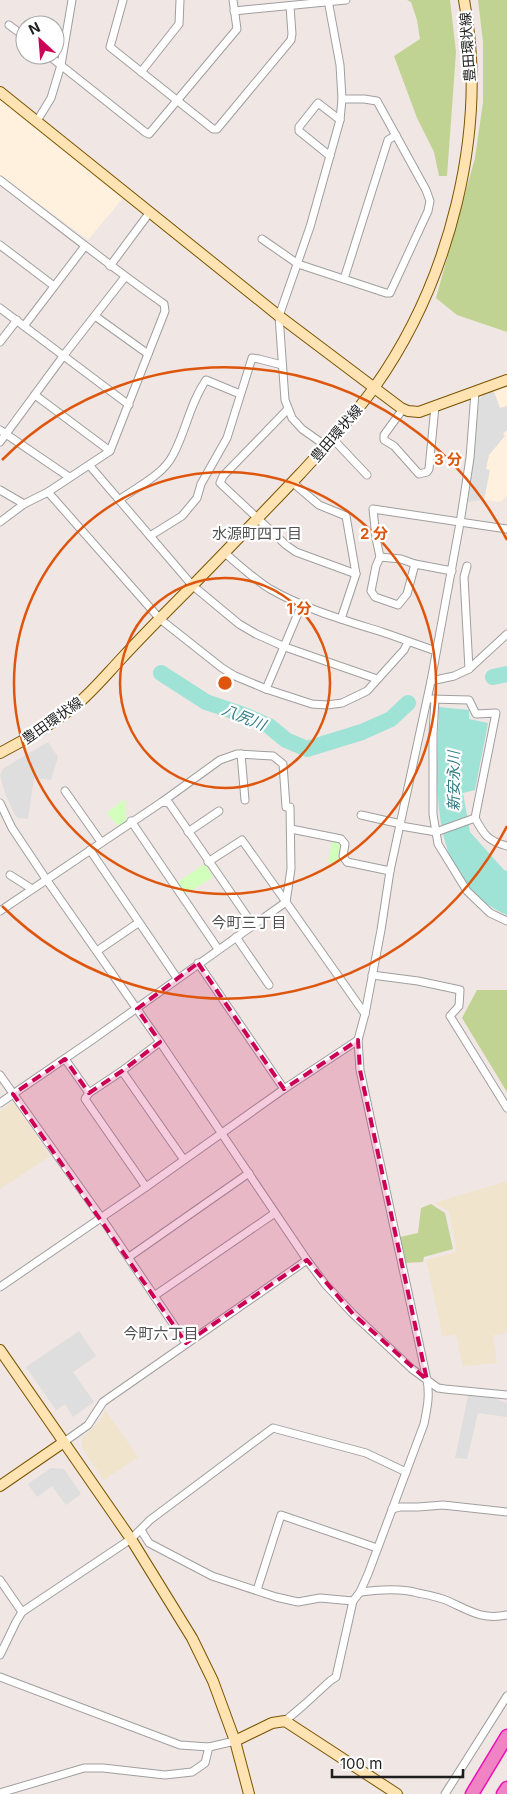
<svg xmlns="http://www.w3.org/2000/svg" width="507" height="1794" font-family="Inter,'Noto Sans JP',sans-serif">
<rect width="100%" height="100%" fill="#f0e6e3"/>
<g fill="#fff1dd">
<polygon points="0,99 124,197 88,240 0,175"/>
<polygon points="507,385 507,495 501,502 484,500 468,502 479,400 483,395 493,389"/>
</g>
<g fill="#f1e4cc">
<polygon points="13,1102 50,1156 0,1189 0,1111"/>
<polygon points="507,1181 507,1333 493,1335 497,1363 463,1366 456,1334 443,1337 426,1260 457,1252 449,1211 434,1203"/>
<polygon points="105,1410 138,1457 104,1480 82,1448 82,1438 100,1421"/>
</g>
<g fill="#c1d393">
<polygon points="407,0 450,0 456,52 447,176 439,176 434,152 417,118 394,56 420,39 417,20 411,2"/>
<polygon points="478,0 507,0 507,332 457,315 436,298 475,158 483,102 483,42"/>
<polygon points="477,990 507,990 507,1092 462,1018"/>
<polygon points="431,1204 445,1213 453,1249 424,1257 423,1262 405,1263 400,1237 418,1233 421,1208"/>
</g>
<g fill="#d2ffbb">
<polygon points="125,799 126,822 119,827 107,813"/>
<polygon points="332,841 338,843 341,845 338,856 340,860 333,863 328,863"/>
<polygon points="205,864 213,877 186,894 178,882"/>
</g>
<g fill="#dedede">
<polygon points="493,389 500,408 507,406 507,430 503,434 505,436 489,455 486,469 490,470 484,500 468,502 479,400 483,395"/>
<polygon points="48,742 58,757 51,780 34,778 28,819 18,818 15,815 5,793 0,775 4,768"/>
<polygon points="79,1331 96,1356 73,1372 94,1402 73,1417 65,1404 56,1410 26,1367"/>
<polygon points="468,1396 488,1396 507,1403 507,1417 478,1413 467,1459 455,1458"/>
<polygon points="51,1468 64,1469 81,1494 66,1505 52,1486 37,1497 28,1484"/>
</g>
<path fill="#9fe2d6" d="M439,707L469,710V719L488,723L475,790L463,793L470,832L504,870L507,871V915C425,879 437,782 439,707Z"/>
<g fill="none" stroke-linecap="round" stroke-linejoin="round">
<g stroke="#9fe2d6" stroke-width="16">
<polyline points="161,673 206,702 244,715 269,726 286,740 307,749 362,732 391,719 408,703"/>
<polyline points="493,677 507,674"/>
</g>
<defs>
<g id="street">
<polyline points="123,0 110,47 213,129 217,129 291,40 292,34 290,6"/>
<polyline points="234,11 346,0"/>
<polyline points="9,25 25,37"/>
<polyline points="48,55 145,132 149,134 237,29 233,0"/>
<polyline points="141,72 179,24 180,0"/>
<polyline points="37,121 51,98 61,65 72,0"/>
<polyline points="330,156 299,131 299,127 318,103 340,120"/>
<path d="M0,180C55,222 108,265 164,304L165,311L110,451L48,492L24,504L0,522"/>
<polyline points="262,239 298,264 386,293 390,293 428,211 430,201 426,190 377,101 364,99 342,99"/>
<polyline points="0,245 54,286"/>
<polyline points="110,266 150,212"/>
<polyline points="344,279 388,140 396,135"/>
<polyline points="0,308 129,405"/>
<polyline points="95,316 148,354"/>
<polyline points="24,326 85,246"/>
<polyline points="0,342 17,320"/>
<polyline points="35,395 110,451"/>
<polyline points="288,409 223,476 220,483 286,545 296,552 356,574"/>
<polyline points="403,409 384,435 384,440 394,446 419,474 427,472 429,469 435,406"/>
<polyline points="0,430 69,477"/>
<polyline points="333,439 367,475"/>
<polyline points="0,442 64,355 125,277"/>
<polyline points="326,446 302,429 292,418 285,400 279,316 310,227 340,120 342,99 340,65 328,0"/>
<polyline points="90,466 192,585 239,624 256,634 285,647 377,679"/>
<polyline points="292,482 319,505 346,516 356,574 341,619"/>
<polyline points="0,490 24,504"/>
<polyline points="48,492 160,619 222,668 235,676 266,689 312,704 327,705 342,703 367,691 404,650 408,642"/>
<path d="M119,500C137,487 163,475 173,455C186,431 190,403 206,380L240,394"/>
<polyline points="150,536 182,516 197,498 201,484 227,438 252,358 259,359 282,365"/>
<path d="M225,553C240,566 254,579 270,589C305,609 344,620 382,632C400,638 418,645 436,651"/>
<polyline points="380,557 401,559 415,564"/>
<polyline points="467,566 464,577 469,669"/>
<polyline points="452,571 415,564 407,594 398,605 375,597 371,591 376,566 380,557 376,538 373,509 507,529"/>
<polyline points="431,681 454,676 469,669 507,634"/>
<polyline points="266,689 302,604"/>
<path d="M431,699L469,700L476,714L496,713L475,818C484,835 488,841 507,846"/>
<polyline points="435,699 433,734 433,814 438,844 467,891 490,913 507,921"/>
<polyline points="241,754 245,800"/>
<polyline points="65,791 101,842"/>
<polyline points="162,802 220,760 237,754 273,756 283,764 286,807 290,807 291,869 286,902"/>
<polyline points="0,803 12,828 46,879 160,1042 307,1260 325,1284 353,1314 412,1369 427,1380 438,1388 445,1389 507,1395"/>
<polyline points="361,815 401,824"/>
<polyline points="131,821 218,949"/>
<polyline points="401,826 436,832 475,818"/>
<polyline points="291,829 341,839 345,844 343,856 347,862 390,871"/>
<polyline points="188,832 219,811"/>
<polyline points="90,850 177,978"/>
<polyline points="208,862 242,840 286,902"/>
<polyline points="10,875 32,889"/>
<polyline points="0,911 162,802 169,803 253,925"/>
<polyline points="236,937 269,985"/>
<polyline points="97,951 138,923"/>
<polyline points="198,963 284,1089"/>
<polyline points="372,975 418,981 460,990 459,1006 450,1016 507,1108"/>
<polyline points="65,1059 89,1093"/>
<polyline points="122,1071 184,1160"/>
<polyline points="0,1075 103,1220 186,1343"/>
<polyline points="0,1103 92,1040 286,902 365,1014"/>
<polyline points="146,1187 85,1099 89,1093 122,1071 160,1042"/>
<polyline points="129,1257 249,1173"/>
<polyline points="0,1287 146,1187 284,1089 358,1040"/>
<polyline points="154,1296 275,1213"/>
<polyline points="64,1442 88,1425 103,1402 307,1260"/>
<polyline points="392,1509 400,1507 418,1507 443,1505 507,1512"/>
<polyline points="141,1530 149,1543 212,1576 276,1597 298,1602 320,1598 353,1601"/>
<polyline points="0,1580 22,1612"/>
<polyline points="257,1590 281,1515 377,1548"/>
<path d="M360,1592C380,1590 399,1588 418,1593C428,1595 439,1597 448,1601C470,1611 482,1620 507,1615"/>
<polyline points="0,1655 16,1622 22,1612 131,1539 150,1520 273,1428 366,1453 406,1472"/>
<polyline points="0,1677 180,1745 209,1747 235,1741"/>
<path d="M285,1721L305,1704L330,1681L336,1677L353,1601L360,1592L368,1574L424,1424C427,1409 430,1396 427,1380L360,1070L358,1040L365,1014L381,930L390,871L431,681L460,523L470,458L475,392"/>
<polyline points="0,1793 84,1768 103,1768 165,1775 192,1772 205,1763 209,1747"/>
<polyline points="445,1794 507,1696"/>
</g>
<g id="secondary">
<polyline points="0,92 279,316 401,408 408,411 419,412 507,380"/>
<path d="M0,753C27,739 51,725 75,706C92,692 106,675 121,659C144,634 169,609 193,585C229,548 265,511 301,473C326,446 352,418 374,388C450,281 489,130 464,0"/>
<polyline points="0,1350 131,1539 192,1638 213,1681 235,1741 249,1794"/>
<polyline points="0,1486 64,1442"/>
<polyline points="235,1741 272,1723 285,1721 397,1794"/>
</g>
<g id="highway">
<polyline points="472,1794 507,1736"/>
<polyline points="503,1794 507,1788"/>
</g>
</defs>
<use href="#street" stroke="#9f9f9f" stroke-width="9"/>
<use href="#secondary" stroke="#7a5500" stroke-width="12"/>
<use href="#highway" stroke="#eb13b6" stroke-width="15"/>
<use href="#street" stroke="#fff" stroke-width="7"/>
<use href="#secondary" stroke="#ffe3b2" stroke-width="10"/>
<use href="#highway" stroke="#ef83c3" stroke-width="12"/>
</g>
<path fill="#cc0054" fill-opacity="0.2" stroke="#cc0054" stroke-width="4" stroke-dasharray="10 6" stroke-linejoin="round" d="M198,963L284,1089L358,1040L360,1070L427,1380L353,1314L307,1260L186,1343L13,1094L65,1059L89,1093L122,1071L160,1042L137,1009Z"/>
<g fill="none" stroke="#de560d" stroke-width="2.5">
<circle cx="225" cy="683" r="105"/>
<circle cx="225" cy="683" r="211"/>
<path d="M507 826A316 316 0 0 1 2 906M2 460A316 316 0 0 1 507 540"/>
</g>
<g text-anchor="middle" dominant-baseline="central" stroke-width="4.5" stroke-linejoin="round" paint-order="stroke">
<g font-size="14" fill="#1e1e1e" stroke="#fff">
<text transform="translate(467 47) rotate(-94)">豊田環状線</text>
<text transform="translate(336 433) rotate(-49)">豊田環状線</text>
<text transform="translate(52 720) rotate(-35)">豊田環状線</text>
</g>
<g font-size="15" fill="#515151" stroke="#fff">
<text x="257" y="533">水源町四丁目</text>
<text x="249" y="922">今町三丁目</text>
<text x="161" y="1333">今町六丁目</text>
</g>
<g font-size="15" font-style="italic" fill="#337e85" stroke="#fff">
<text transform="translate(244 717) rotate(22)">八尻川</text>
<text transform="translate(453 781) rotate(-90)">新安永川</text>
</g>
</g>
<circle cx="225" cy="683" r="8" fill="#de560d" stroke="#fff" stroke-width="2.5"/>
<g font-size="15" text-anchor="middle" font-weight="bold" fill="#de560d" stroke="#fff" stroke-width="4.5" stroke-linejoin="round" paint-order="stroke">
<text x="448" y="465">3 分</text>
<text x="374" y="539">2 分</text>
<text x="299" y="614">1 分</text>
</g>
<g transform="translate(40 40) rotate(334)"><circle r="24" fill="#ffffff" stroke="#a5a5a5"/>
<path d="M0-4L9 19L0 12L-9 19Z" fill="#cc0054"/>
<text y="-8" font-size="14" font-weight="bold" text-anchor="middle" fill="#1e1e1e">N</text>
</g>
<path d="M332 1769v8h131v-8" fill="none" stroke="#1e1e1e" stroke-width="2.5"/>
<text x="340" y="1769" font-size="15" fill="#1e1e1e" stroke="#ffffff" stroke-width="4" paint-order="stroke">100 m</text>
</svg>
